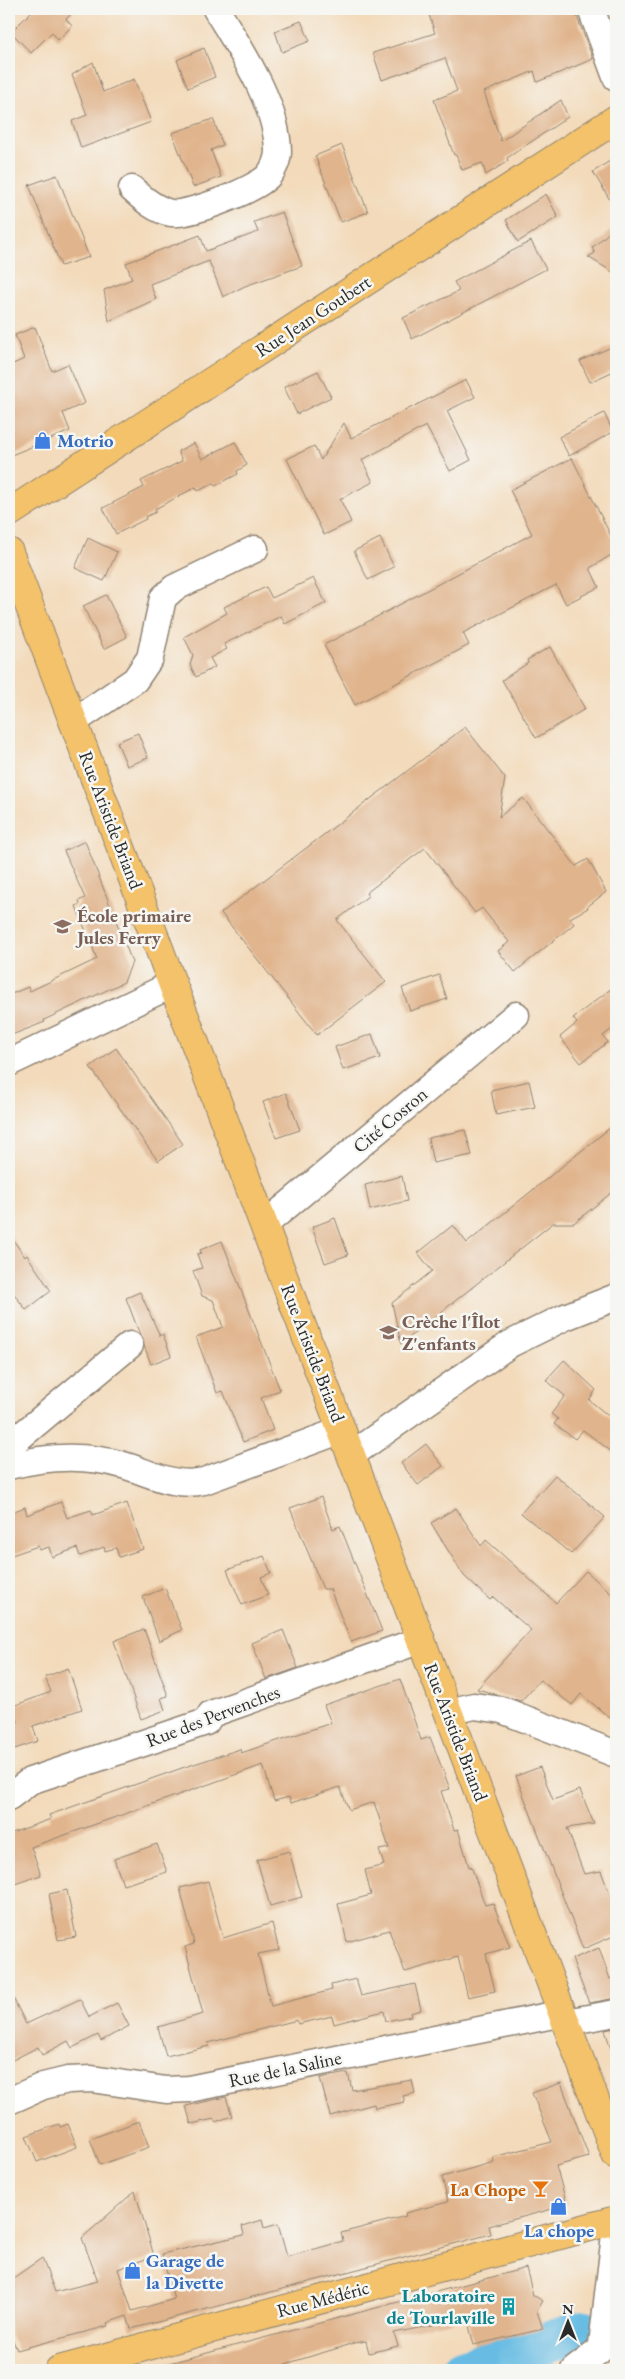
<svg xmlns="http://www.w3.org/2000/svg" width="625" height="2379" font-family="'EB Garamond',serif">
<rect width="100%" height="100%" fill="#f6f6f2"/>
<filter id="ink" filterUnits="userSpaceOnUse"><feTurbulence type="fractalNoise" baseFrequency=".02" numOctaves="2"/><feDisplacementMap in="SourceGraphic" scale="10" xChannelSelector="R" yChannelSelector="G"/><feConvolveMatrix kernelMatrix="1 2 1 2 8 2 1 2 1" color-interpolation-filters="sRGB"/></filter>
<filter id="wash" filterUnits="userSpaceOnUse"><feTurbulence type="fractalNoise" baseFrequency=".0096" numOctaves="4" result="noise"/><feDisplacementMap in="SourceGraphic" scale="20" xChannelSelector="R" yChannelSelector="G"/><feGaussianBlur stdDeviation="1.12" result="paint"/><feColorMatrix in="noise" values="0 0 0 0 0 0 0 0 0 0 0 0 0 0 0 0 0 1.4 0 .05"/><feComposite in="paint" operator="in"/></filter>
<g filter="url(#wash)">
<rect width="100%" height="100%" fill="#f3daba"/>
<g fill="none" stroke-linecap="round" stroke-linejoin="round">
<polyline stroke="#67bce3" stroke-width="42" points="462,2370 584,2331"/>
</g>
<g id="blocks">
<g fill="#e0b48c">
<polygon points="34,9 76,9 66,19 72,26 58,40 52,32 31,53 11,32"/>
<polygon points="427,9 574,9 593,59 537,82 534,71 484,92 501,141 561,100 568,117 507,158 508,161 486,175 482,163 462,170 456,155 454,155 434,100 457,91 445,58 382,80 373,53 435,33"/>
<polygon points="301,21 310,41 282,52 275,31"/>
<polygon points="204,48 215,77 188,88 177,60"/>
<polygon points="93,62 103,92 134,79 151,122 81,148 72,121 87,115 72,75"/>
<polygon points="213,119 223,145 211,150 221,177 193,187 172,133"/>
<polygon points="342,145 368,212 341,222 315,156"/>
<polygon points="616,157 616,210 593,172"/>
<polygon points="57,175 89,257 61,266 29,185"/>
<polygon points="546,194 558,217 518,242 506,220"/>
<polygon points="282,212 302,266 245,286 223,297 209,261 150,284 156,299 109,321 104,290 132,279 126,263 200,235 206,251 258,232 254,222"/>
<polygon points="616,226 616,274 588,257 595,253 592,248"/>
<polygon points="531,241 546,269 412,339 403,318 459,291 454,282"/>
<polygon points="35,327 52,371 68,364 85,403 63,413 70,431 9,456 9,366 24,359 15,335"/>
<polygon points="616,345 616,370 590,382 580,361"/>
<polygon points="318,371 331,397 297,414 284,387"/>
<polygon points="466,380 475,397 447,411 471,460 450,471 426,426 362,460 373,482 340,499 351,522 324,535 287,459 314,446 321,460 344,423 351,438"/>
<polygon points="604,413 613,432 569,456 559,437"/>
<polygon points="235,442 247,465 237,471 238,474 215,486 214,483 198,491 196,487 155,509 156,512 145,517 146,519 116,534 103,508 144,487 141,481 182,461 178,451 194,443 202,459"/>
<polygon points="572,458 616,546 616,552 590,568 599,587 566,604 556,585 463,633 469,645 355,705 324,645 532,534 510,490"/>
<polygon points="88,538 117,552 104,581 75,568"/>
<polygon points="380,538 394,567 368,580 354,551"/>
<polygon points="313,578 326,603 285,624 281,616 224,644 227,649 210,658 215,667 196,677 190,665 193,655 184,637 227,613 224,607 266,587 272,598"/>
<polygon points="106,595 127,637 104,649 83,606"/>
<polygon points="550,647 585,709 536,738 502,680 528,663 527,660"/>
<polygon points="465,727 505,778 499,817 523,798 576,866 588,859 606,892 587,907 588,908 570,918 574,924 515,972 498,951 509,942 482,908 475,913 425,848 366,893 368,896 337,920 386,982 317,1035 221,913"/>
<polygon points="138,733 148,758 127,766 117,742"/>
<polygon points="85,841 132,962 124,982 44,1020 45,1022 9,1036 9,995 28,987 30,991 97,959 76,906 80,904 79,901 85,898 64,851"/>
<polygon points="439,975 447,999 410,1011 402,988"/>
<polygon points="616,985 616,1026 603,1036 608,1042 581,1063 560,1037 577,1023 573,1018"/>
<polygon points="372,1034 380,1058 343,1070 335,1047"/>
<polygon points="116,1048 183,1144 158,1161 90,1067"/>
<polygon points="529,1081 535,1107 496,1115 491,1090"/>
<polygon points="286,1093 300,1130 276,1138 263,1102"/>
<polygon points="616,1123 616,1189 574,1223 553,1223 401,1344 392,1303 432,1271 418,1253 453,1225 467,1243"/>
<polygon points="465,1130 472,1155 433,1163 428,1138"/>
<polygon points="402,1176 407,1201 370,1210 365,1185"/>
<polygon points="335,1218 348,1255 325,1263 312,1227"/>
<polygon points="9,1234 25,1257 27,1255 51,1291 26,1310 9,1287"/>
<polygon points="222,1241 280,1390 261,1398 273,1430 243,1442 223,1391 217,1393 196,1337 223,1327 213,1300 202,1296 193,1271 202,1268 197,1254 201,1253 200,1250"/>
<polygon points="140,1292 160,1336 163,1334 171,1356 151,1364 126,1298"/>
<polygon points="564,1360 596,1390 589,1400 616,1422 616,1455 583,1430 575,1439 554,1424 558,1419 551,1414 565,1396 546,1380"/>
<polygon points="426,1444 443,1466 418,1485 401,1463"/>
<polygon points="555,1475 605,1517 571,1554 521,1513"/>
<polygon points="321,1497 333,1529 340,1526 382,1631 351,1642 330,1589 323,1589 290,1508"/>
<polygon points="61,1502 67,1518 91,1510 93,1515 127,1503 143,1549 119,1557 116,1548 105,1551 104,1547 80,1556 77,1548 52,1557 49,1547 39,1550 38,1546 9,1556 9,1513 25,1507 27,1515"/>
<polygon points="456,1508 481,1546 486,1540 556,1603 586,1571 616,1598 616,1723 581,1694 572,1705 540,1680 521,1701 477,1689 531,1630 493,1597 490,1600 464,1576 431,1523"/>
<polygon points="264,1556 271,1573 261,1577 268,1595 242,1605 227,1570"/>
<polygon points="165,1588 182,1630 159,1641 143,1597"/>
<polygon points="144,1629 168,1696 161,1698 165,1710 141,1719 114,1641"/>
<polygon points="283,1630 298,1668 266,1679 252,1643"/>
<polygon points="68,1668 82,1709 33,1726 38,1741 9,1751 9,1725 18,1722 13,1706 51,1692 45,1677"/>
<polygon points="400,1679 421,1740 430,1737 450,1789 441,1791 454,1830 458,1829 469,1867 471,1866 485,1905 493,1903 510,1947 486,1954 495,1991 468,1997 458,1957 405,1972 389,1930 347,1942 338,1904 371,1895 365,1870 384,1865 379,1850 389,1848 374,1802 349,1810 340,1787 291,1803 289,1797 274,1801 263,1765 31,1847 41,1875 9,1886 9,1834 51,1819 49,1815 182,1768 240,1749 241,1753 331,1723 324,1705"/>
<polygon points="540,1767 553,1800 580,1790 594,1824 567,1828 584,1874 601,1871 616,1911 616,1935 583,1949 516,1776"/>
<polygon points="157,1844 167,1872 123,1885 114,1859"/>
<polygon points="289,1851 302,1897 270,1906 257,1860"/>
<polygon points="208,1881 223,1938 272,1923 279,1950 258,1954 271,2006 332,1990 331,1985 356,1979 361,1996 415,1984 421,2010 410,2013 411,2016 386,2021 384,2011 334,2024 332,2016 298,2024 297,2020 208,2043 209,2046 166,2056 158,2027 203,2014 185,1947 194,1944 180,1888"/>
<polygon points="67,1890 76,1937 58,1940 49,1894"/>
<polygon points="599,1948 610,1979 616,1977 616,1998 589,2003 572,1959"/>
<polygon points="9,1990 26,2024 80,1999 89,2017 117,2003 129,2026 101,2041 98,2035 72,2048 68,2041 42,2055 38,2047 9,2062"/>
<polygon points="616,2028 616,2048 611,2049 605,2030"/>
<polygon points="348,2073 352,2090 412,2080 415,2093 403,2096 405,2102 375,2108 374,2104 330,2116 320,2078"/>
<polygon points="561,2083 589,2157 556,2166 567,2205 489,2226 491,2234 131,2329 127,2316 107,2323 108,2326 17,2350 9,2331 9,2281 42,2258 55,2292 98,2281 82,2238 135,2191 154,2256 118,2269 132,2311 174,2299 162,2254 244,2235 242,2226 262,2220 264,2228 278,2224 287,2257 343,2241 341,2233 406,2216 405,2213 448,2202 442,2177 494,2162 493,2157 552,2142 532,2093"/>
<polygon points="226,2097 232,2116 215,2122 214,2119 191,2124 186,2106"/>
<polygon points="139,2121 149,2147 100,2165 90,2139"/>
<polygon points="59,2124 60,2127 68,2124 77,2147 37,2162 26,2136"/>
<polygon points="526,2268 533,2295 543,2301 537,2311 543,2329 474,2345 467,2318 394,2333 398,2346 369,2353 366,2341 355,2343 285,2364 287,2370 167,2370 166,2364"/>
</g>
</g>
</g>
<g filter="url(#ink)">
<use href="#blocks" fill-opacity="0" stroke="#8f8272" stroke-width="1"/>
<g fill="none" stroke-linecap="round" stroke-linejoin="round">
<defs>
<g id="minor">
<polyline points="591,9 616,77"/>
<path d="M132,189C143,199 156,210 171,213C188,216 258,189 269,175C274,169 278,159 278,151C277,103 240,49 216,9"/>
<polyline points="73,722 135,680 150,658 163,598 174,588 255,549"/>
<polyline points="9,1063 173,984"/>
<polyline points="264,1225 516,1015"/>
<polyline points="9,1446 130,1345"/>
<polyline points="351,1455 510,1344 565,1317 616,1297"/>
<path d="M9,1466C47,1456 85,1454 123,1465C150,1473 175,1488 204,1481L342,1430"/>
<polyline points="449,1712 474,1706 502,1710 616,1754"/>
<polyline points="9,1797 30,1781 206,1722 211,1714 421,1640"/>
<polyline points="566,2022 616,2013"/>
<polyline points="9,2101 43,2086 68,2080 92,2079 166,2090 189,2089 563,2013"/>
<polyline points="574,2370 599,2351 602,2345 616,2226"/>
</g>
<g id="major">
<polyline points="9,513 616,119"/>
<polyline points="9,552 616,2155"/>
<polyline points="59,2370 616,2220"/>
</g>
</defs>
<use href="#minor" stroke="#8f8272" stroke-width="29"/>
<use href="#major" stroke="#8f8272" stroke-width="30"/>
<use href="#minor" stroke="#fff" stroke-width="26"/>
<use href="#major" stroke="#f3c26a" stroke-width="28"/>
</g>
</g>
<defs>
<symbol id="shop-bare" viewBox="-9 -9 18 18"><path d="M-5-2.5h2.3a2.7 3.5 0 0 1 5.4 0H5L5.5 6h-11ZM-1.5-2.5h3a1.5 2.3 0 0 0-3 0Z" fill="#3f7fe0" stroke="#f6f6f2" stroke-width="2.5" paint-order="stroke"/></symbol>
<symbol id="school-bare" viewBox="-9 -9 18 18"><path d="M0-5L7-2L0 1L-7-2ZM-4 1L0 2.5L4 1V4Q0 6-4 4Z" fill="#8d6e63" stroke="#f6f6f2" stroke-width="2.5" paint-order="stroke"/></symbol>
<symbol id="bar-bare" viewBox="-9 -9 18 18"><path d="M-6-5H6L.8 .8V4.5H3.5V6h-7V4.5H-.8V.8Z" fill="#e8710a" stroke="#f6f6f2" stroke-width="2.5" paint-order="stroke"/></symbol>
<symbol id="building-bare" viewBox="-9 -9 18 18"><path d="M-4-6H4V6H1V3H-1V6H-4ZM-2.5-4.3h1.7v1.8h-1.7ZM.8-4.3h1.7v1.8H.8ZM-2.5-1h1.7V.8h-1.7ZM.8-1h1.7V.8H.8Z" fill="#0f9aa8" stroke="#f6f6f2" stroke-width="2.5" paint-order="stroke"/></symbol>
</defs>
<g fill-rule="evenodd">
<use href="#shop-bare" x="30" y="428" width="25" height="25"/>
<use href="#school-bare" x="50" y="914" width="25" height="25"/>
<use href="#school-bare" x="376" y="1320" width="25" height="25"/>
<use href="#bar-bare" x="528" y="2176" width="25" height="25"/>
<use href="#shop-bare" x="546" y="2194" width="25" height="25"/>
<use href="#shop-bare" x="120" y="2258" width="25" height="25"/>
<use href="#building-bare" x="496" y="2294" width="25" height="25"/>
</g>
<g text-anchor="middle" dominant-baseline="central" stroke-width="5" stroke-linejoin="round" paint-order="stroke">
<g font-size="19" fill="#2b2b2b" stroke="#f6f6f2">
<text transform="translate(313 316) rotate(-33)">Rue Jean Goubert</text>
<text transform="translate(111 820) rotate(69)">Rue Aristide Briand</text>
<text transform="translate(390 1120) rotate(-40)">Cité Cosron</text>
<text transform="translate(313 1353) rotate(69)">Rue Aristide Briand</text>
<text transform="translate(213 1716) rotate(-21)">Rue des Pervenches</text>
<text transform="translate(456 1732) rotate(69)">Rue Aristide Briand</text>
<text transform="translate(285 2069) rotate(-12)">Rue de la Saline</text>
<text transform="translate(323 2299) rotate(-15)">Rue Médéric</text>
</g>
<g font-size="19" font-weight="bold" fill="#366cbe" stroke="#f6f6f2" text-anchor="start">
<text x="57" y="440">Motrio</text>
<text x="559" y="2230" text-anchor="middle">La chope</text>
<text x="146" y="2260">Garage de<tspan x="146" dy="22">la Divette</tspan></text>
</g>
<g font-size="19" font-weight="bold" fill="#785e54" stroke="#f6f6f2" text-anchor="start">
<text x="77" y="915">École primaire<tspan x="77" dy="22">Jules Ferry</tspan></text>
<text x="402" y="1321">Crèche l'Îlot<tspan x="402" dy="22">Z'enfants</tspan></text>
</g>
<g font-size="19" font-weight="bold" fill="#c56008" stroke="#f6f6f2" text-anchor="end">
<text x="526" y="2189">La Chope</text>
</g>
<g font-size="19" font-weight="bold" fill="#0d838f" stroke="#f6f6f2" text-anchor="end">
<text x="495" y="2295">Laboratoire<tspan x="495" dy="22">de Tourlaville</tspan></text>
</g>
</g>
<rect width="625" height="2379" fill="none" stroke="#f6f6f2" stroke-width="30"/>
<g transform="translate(568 2322)" stroke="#f6f6f2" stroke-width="4" paint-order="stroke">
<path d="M0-4L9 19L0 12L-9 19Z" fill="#2b2b2b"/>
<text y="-8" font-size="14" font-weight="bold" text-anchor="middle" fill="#2b2b2b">N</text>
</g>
</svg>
